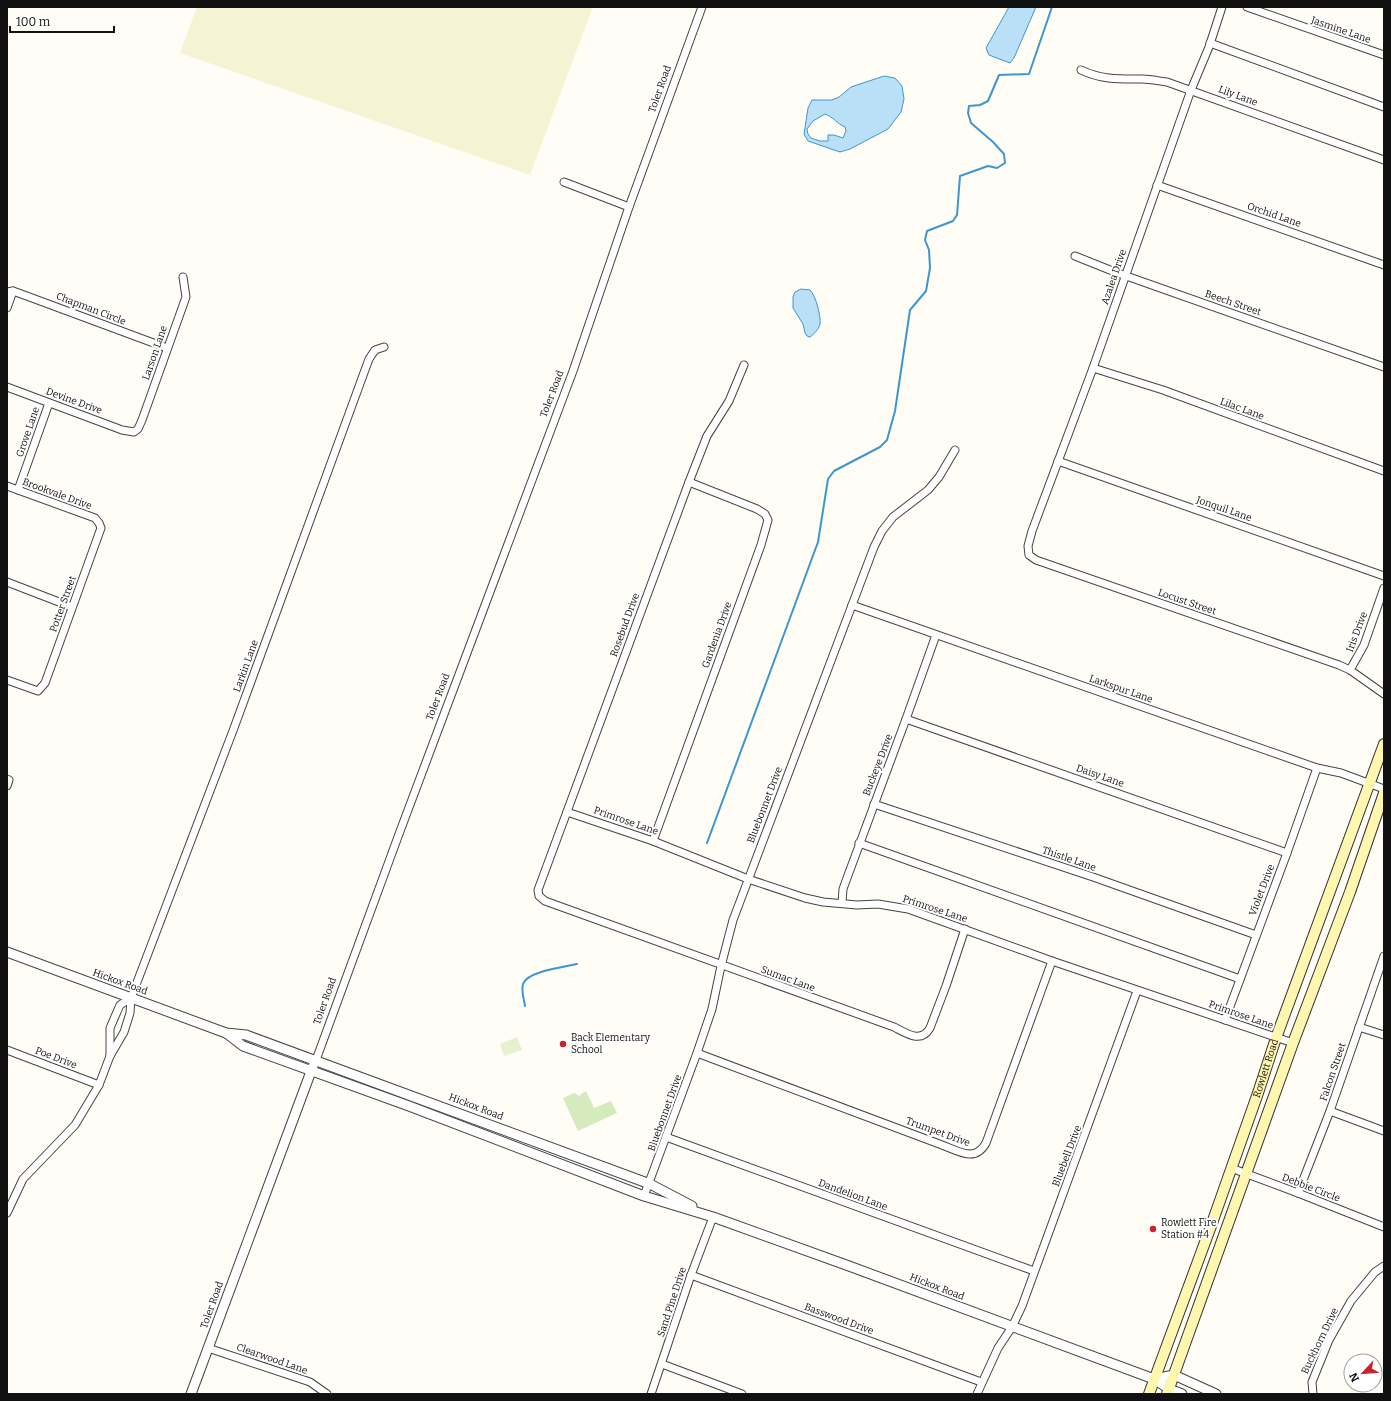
<svg xmlns="http://www.w3.org/2000/svg" width="1391" height="1401" font-family="Bitter,serif">
<rect width="100%" height="100%" fill="#fffdf5"/>
<polygon fill="#f6f3d4" points="197,7 593,7 530,175 180,53"/>
<polygon fill="#d5ebbd" points="586,1091 594,1108 611,1101 617,1113 578,1131 563,1098 574,1093 580,1096 581,1094"/>
<polygon fill="#e6f2cf" points="517,1037 522,1050 504,1056 500,1044"/>
<g fill="#b9e0f7" stroke="#3f96cf" fill-rule="evenodd">
<polygon points="1009,7 1036,7 1014,58 1010,63 989,55 986,48"/>
<path d="M884,76L895,78L902,86L904,99L901,112L888,129L850,149L840,152L808,141L804,134L808,108L812,100H832L839,97L851,87ZM825,114C835,118 836,123 845,127L846,131L843,138L834,135H828V141H820L811,138L808,134L807,129L813,121Z"/>
<path d="M801,289L810,290C816,296 821,316 820,324C819,329 814,334 810,337L807,336L805,333L803,324L793,308V297L795,292Z"/>
</g>
<g fill="none" stroke-linecap="round" stroke-linejoin="round">
<g stroke="#3f96cf" stroke-width="2">
<polyline points="707,843 818,542 828,479 834,471 880,447 887,440 895,411 910,310 926,291 930,268 929,250 925,240 927,231 953,221 957,215 960,176 988,166 997,168 1005,163 1004,154 993,142 971,123 968,113 969,106 980,105 988,101 999,75 1029,74 1052,7"/>
<path d="M525,1006C524,999 521,991 523,984C527,971 565,967 577,964"/>
</g>
<defs>
<g id="minor">
<polyline points="1222,7 1209,47 1191,90 1093,368 1032,531 1028,546 1029,555 1036,560 1339,665 1350,670 1384,694"/>
<polyline points="1247,7 1384,55"/>
<polyline points="1210,43 1384,107"/>
<path d="M1081,70C1102,80 1120,79 1142,79C1150,79 1159,81 1167,82L1384,160"/>
<polyline points="564,182 629,207"/>
<polyline points="1157,185 1384,265"/>
<polyline points="1075,256 1115,272 1384,367"/>
<polyline points="7,292 13,291 24,295 167,348"/>
<polyline points="7,308 13,291"/>
<path d="M744,365L729,401L707,436L689,482L538,890L539,896L545,901L894,1027C906,1033 921,1044 930,1028L946,986L965,929"/>
<polyline points="1093,368 1163,390 1384,471"/>
<polyline points="7,387 122,430 134,432 138,429 142,420 186,297 183,277"/>
<polyline points="1058,461 1384,576"/>
<polyline points="7,486 95,518 99,523 101,528 45,683 38,691 7,680"/>
<polyline points="18,490 49,403"/>
<polyline points="7,582 72,607"/>
<polyline points="852,605 1317,768 1341,773 1384,789"/>
<polyline points="1350,670 1364,645 1384,588"/>
<polyline points="906,719 1287,853"/>
<polyline points="7,779 9,780 7,786"/>
<polyline points="874,804 1093,877 1256,935"/>
<polyline points="567,812 653,841 748,879 805,898 823,902 857,905 878,904 908,909 1052,961 1293,1043"/>
<polyline points="653,841 761,545 768,520 765,514 757,509 689,482"/>
<polyline points="859,843 1240,979"/>
<polyline points="842,903 843,889 847,878 906,719 936,635"/>
<polyline points="1225,1020 1287,853 1317,768"/>
<polyline points="1359,1027 1384,1035"/>
<polyline points="7,1050 99,1085"/>
<path d="M697,1053L942,1145C959,1151 975,1163 986,1143L1052,961"/>
<polyline points="110,1056 110,1028 120,1005 131,998"/>
<polyline points="316,1060 399,834 573,371 629,207 702,7"/>
<polyline points="1330,1111 1384,1131"/>
<polyline points="666,1137 1034,1271"/>
<polyline points="1231,1168 1298,1193 1384,1227"/>
<polyline points="1298,1193 1330,1111 1384,956"/>
<polyline points="644,1196 697,1053 712,1009 721,966 733,920 874,547 882,531 893,517 928,490 939,477 955,450"/>
<polyline points="7,1213 23,1179 75,1125 99,1085 110,1056 124,1032 130,1013 131,998 234,728 369,359 375,350 384,347"/>
<polyline points="691,1275 981,1382"/>
<polyline points="208,1348 310,1382 327,1394"/>
<polyline points="662,1364 742,1394"/>
<polyline points="651,1394 691,1275 713,1217"/>
<polyline points="977,1394 998,1348 1012,1327 1022,1306 1137,991"/>
<polyline points="1313,1394 1312,1382 1329,1340 1351,1301 1375,1272 1384,1266"/>
</g>
<g id="tertiary">
<polyline points="7,952 226,1033 246,1035 650,1184 692,1206"/>
<polyline points="226,1033 243,1046 409,1106 644,1196 713,1217 849,1266 1154,1379 1169,1389 1182,1394"/>
<polyline points="1154,1379 1174,1375 1216,1394"/>
<polyline points="191,1394 313,1066"/>
</g>
<g id="secondary">
<path id="s1" d="M1149,1394L1211,1226L1258,1093L1276,1038L1384,744"/>
<polyline points="1167,1394 1293,1043 1350,892 1384,793"/>
</g>
</defs>
<use href="#minor" stroke="#444" stroke-width="9"/>
<use href="#tertiary" stroke="#444" stroke-width="11"/>
<use href="#secondary" stroke="#333" stroke-width="12"/>
<use href="#minor" stroke="#fff" stroke-width="7"/>
<use href="#tertiary" stroke="#fff" stroke-width="9"/>
<use href="#secondary" stroke="#fff6b0" stroke-width="10"/>
</g>
<g fill="#c4262e" stroke="#fff" stroke-width="1.5">
<circle cx="563" cy="1044" r="4"/>
<circle cx="1153" cy="1229" r="4"/>
</g>
<g text-anchor="middle" dominant-baseline="central" stroke-width="4" stroke-linejoin="round" paint-order="stroke">
<g font-size="10" fill="#111" stroke="#fff">
<text transform="translate(1341 30) rotate(19)">Jasmine Lane</text>
<text transform="translate(660 89) rotate(-70)">Toler Road</text>
<text transform="translate(1238 96) rotate(20)">Lily Lane</text>
<text transform="translate(1274 215) rotate(19)">Orchid Lane</text>
<text transform="translate(1114 277) rotate(-71)">Azalea Drive</text>
<text transform="translate(1233 303) rotate(19)">Beech Street</text>
<text transform="translate(91 309) rotate(21)">Chapman Circle</text>
<text transform="translate(155 353) rotate(-71)">Larson Lane</text>
<text transform="translate(552 394) rotate(-69)">Toler Road</text>
<text transform="translate(74 401) rotate(20)">Devine Drive</text>
<text transform="translate(1242 409) rotate(20)">Lilac Lane</text>
<text transform="translate(28 432) rotate(-71)">Grove Lane</text>
<text transform="translate(57 494) rotate(20)">Brookvale Drive</text>
<text transform="translate(1224 509) rotate(19)">Jonquil Lane</text>
<text transform="translate(1187 602) rotate(19)">Locust Street</text>
<text transform="translate(63 604) rotate(-70)">Potter Street</text>
<text transform="translate(625 625) rotate(-70)">Rosebud Drive</text>
<text transform="translate(1357 632) rotate(-69)">Iris Drive</text>
<text transform="translate(717 635) rotate(-70)">Gardenia Drive</text>
<text transform="translate(246 666) rotate(-70)">Larkin Lane</text>
<text transform="translate(1121 689) rotate(19)">Larkspur Lane</text>
<text transform="translate(438 697) rotate(-69)">Toler Road</text>
<text transform="translate(878 765) rotate(-69)">Buckeye Drive</text>
<text transform="translate(1100 776) rotate(19)">Daisy Lane</text>
<text transform="translate(765 805) rotate(-69)">Bluebonnet Drive</text>
<text transform="translate(626 821) rotate(19)">Primrose Lane</text>
<text transform="translate(1069 859) rotate(19)">Thistle Lane</text>
<text transform="translate(1262 890) rotate(-69)">Violet Drive</text>
<text transform="translate(935 909) rotate(18)">Primrose Lane</text>
<text transform="translate(788 979) rotate(20)">Sumac Lane</text>
<text transform="translate(120 982) rotate(20)">Hickox Road</text>
<text transform="translate(325 1001) rotate(-70)">Toler Road</text>
<text transform="translate(1241 1015) rotate(19)">Primrose Lane</text>
<text transform="translate(56 1058) rotate(21)">Poe Drive</text>
<text stroke="none"><textPath href="#s1" startOffset="346">Rowlett Road</textPath></text>
<text transform="translate(1333 1072) rotate(-71)">Falcon Street</text>
<text transform="translate(476 1107) rotate(21)">Hickox Road</text>
<text transform="translate(665 1113) rotate(-70)">Bluebonnet Drive</text>
<text transform="translate(938 1132) rotate(20)">Trumpet Drive</text>
<text transform="translate(1067 1156) rotate(-69)">Bluebell Drive</text>
<text transform="translate(1311 1188) rotate(21)">Debbie Circle</text>
<text transform="translate(853 1195) rotate(20)">Dandelion Lane</text>
<text transform="translate(937 1287) rotate(21)">Hickox Road</text>
<text transform="translate(672 1302) rotate(-72)">Sand Pine Drive</text>
<text transform="translate(212 1305) rotate(-70)">Toler Road</text>
<text transform="translate(839 1319) rotate(20)">Basswood Drive</text>
<text transform="translate(1320 1341) rotate(-64)">Buckhorn Drive</text>
<text transform="translate(272 1359) rotate(19)">Clearwood Lane</text>
</g>
<g font-size="10" fill="#111" stroke="#fff" text-anchor="start">
<text x="571" y="1038">Back Elementary<tspan x="571" dy="12">School</tspan></text>
<text x="1161" y="1223">Rowlett Fire<tspan x="1161" dy="12">Station #4</tspan></text>
</g>
</g>
<rect width="1391" height="1401" fill="none" stroke="#111111" stroke-width="16"/>
<g transform="translate(1363 1373) rotate(244)"><circle r="19" fill="#ffffff" stroke="#a0a0a0"/>
<path d="M0-3L7 15L0 10L-7 15Z" fill="#c4262e"/>
<text y="-6" font-size="11" font-weight="bold" text-anchor="middle" fill="#111111">N</text>
</g>
<path d="M10 26v6h104v-6" fill="none" stroke="#111111" stroke-width="2"/>
<text x="16" y="26" font-size="12" fill="#111111" stroke="#ffffff" stroke-width="3" paint-order="stroke">100 m</text>
</svg>
